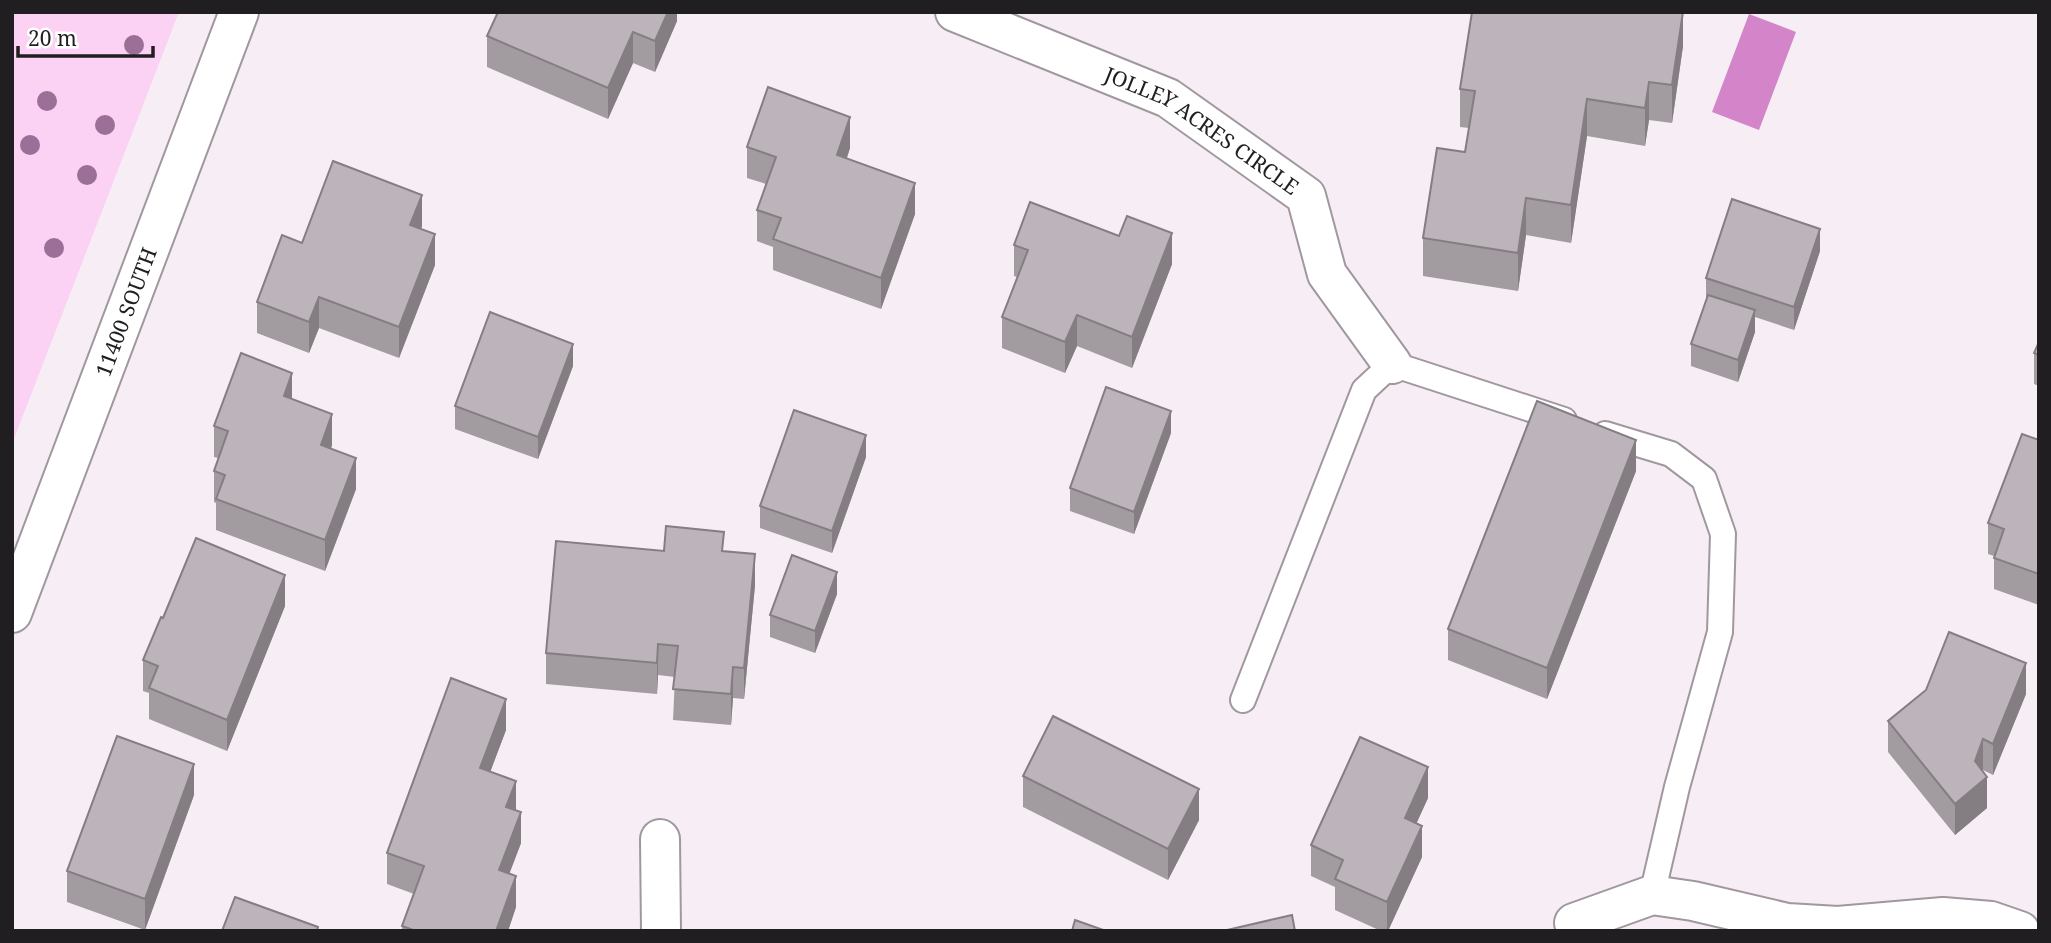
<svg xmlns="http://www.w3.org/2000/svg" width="2051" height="943" font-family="'Noto Serif',serif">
<rect width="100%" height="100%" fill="#f7eef5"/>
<polygon fill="#fbd1f4" points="12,12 179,12 12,444"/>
<polygon fill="#d485c9" points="1749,14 1796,32 1759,130 1712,112"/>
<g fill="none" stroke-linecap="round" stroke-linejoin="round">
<defs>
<g id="lane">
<polyline points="1605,434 1671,454 1704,479 1723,534 1720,632 1677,787 1652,895"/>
<polyline points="1243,700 1364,390 1392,364 1564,420"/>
</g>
<g id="street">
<path id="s1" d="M955,12L1168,98L1306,196L1327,274L1392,364"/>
<polyline points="660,839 661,931"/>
<polyline points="1574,923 1652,895 1693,901 1787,923 1838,926 1943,917 1991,921 2020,931"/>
</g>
<g id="secondary">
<path id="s2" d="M12,613L239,12"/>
</g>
</defs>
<use href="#lane" stroke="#a0989e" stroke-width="28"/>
<use href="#street" stroke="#a0989e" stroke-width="42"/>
<use href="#secondary" stroke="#a0989e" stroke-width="42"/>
<use href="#lane" stroke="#fff" stroke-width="24"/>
<use href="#street" stroke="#fff" stroke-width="38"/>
<use href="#secondary" stroke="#fff" stroke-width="38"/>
</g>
<g fill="#9b6f98">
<circle cx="134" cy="45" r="10"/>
<circle cx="47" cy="101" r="10"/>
<circle cx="105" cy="125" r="10"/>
<circle cx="30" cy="145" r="10"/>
<circle cx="87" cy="175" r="10"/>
<circle cx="54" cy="248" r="10"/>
</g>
<g fill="#a29ba0">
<polygon points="677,12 677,21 655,72 633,63 608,119 487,67 487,36"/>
<polygon points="1683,12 1683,46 1672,123 1649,120 1645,146 1587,136 1571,243 1526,235 1518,291 1423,276 1423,238 1465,152 1469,128 1460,127 1460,89"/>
<polygon points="747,147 850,148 847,158 915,214 881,309 773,270 773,247 757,241 757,210 766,184 747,178"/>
<polygon points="422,226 421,229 435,265 399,358 319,328 309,353 257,333 257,302 302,243"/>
<polygon points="1014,245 1172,264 1132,368 1077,346 1065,373 1002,348 1002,317 1017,277 1014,276"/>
<polygon points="1820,251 1794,330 1755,317 1755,332 1738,382 1691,366 1691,344 1706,300 1706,278"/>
<polygon points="2039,342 2039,386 2034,384 2034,353"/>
<polygon points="573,366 538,459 455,429 455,406"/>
<polygon points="292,399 332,445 331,449 356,489 325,571 216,530 216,503 214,502 214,471 218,458 214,457 214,426"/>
<polygon points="1171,433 1134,534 1070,511 1070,488"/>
<polygon points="2039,440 2039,605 1994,589 1994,556 1988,554 1988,523"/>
<polygon points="866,457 832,553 760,528 760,506"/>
<polygon points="1636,471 1547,699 1448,660 1448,629"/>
<polygon points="664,551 724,551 755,585 744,699 733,698 731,725 673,720 675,677 658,675 657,694 546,684 546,653"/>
<polygon points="837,594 815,653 770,637 770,615"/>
<polygon points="285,606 227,751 149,719 149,693 143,691 143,660"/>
<polygon points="2026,694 1993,775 1983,770 1983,772 1987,808 1955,835 1888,752 1888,721"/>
<polygon points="506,730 490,772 516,810 521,843 509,874 516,907 508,931 402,931 402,926 414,894 387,884 387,853"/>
<polygon points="1023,776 1199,820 1168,880 1023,807"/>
<polygon points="194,795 145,930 67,902 67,871"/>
<polygon points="1428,798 1416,823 1422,857 1388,931 1381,931 1335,910 1335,887 1311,876 1311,845"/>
</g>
<g fill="#847e82">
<polygon points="668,12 677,12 677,21 655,72 655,41"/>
<polygon points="1683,12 1683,46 1672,123 1672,85"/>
<polygon points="633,32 633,63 608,119 608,88"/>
<polygon points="1649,82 1649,120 1645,146 1645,108"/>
<polygon points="1587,99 1587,136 1571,243 1571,205"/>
<polygon points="850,117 850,148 837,186 837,155"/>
<polygon points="915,183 915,214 881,309 881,278"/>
<polygon points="422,195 422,226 410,256 410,225"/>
<polygon points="1526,198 1526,235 1518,291 1518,253"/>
<polygon points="1820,229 1820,251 1794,330 1794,307"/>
<polygon points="1172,233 1172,264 1132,368 1132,337"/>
<polygon points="435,234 435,265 399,358 399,327"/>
<polygon points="319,297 319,328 309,353 309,322"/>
<polygon points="1755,310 1755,332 1738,382 1738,360"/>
<polygon points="1077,315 1077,346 1065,373 1065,342"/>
<polygon points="573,344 573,366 538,459 538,437"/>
<polygon points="292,373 292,404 284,396"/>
<polygon points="1171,411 1171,433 1134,534 1134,512"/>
<polygon points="332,414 332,445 321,476 321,445"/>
<polygon points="866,435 866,457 832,553 832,531"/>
<polygon points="1636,440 1636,471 1547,699 1547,668"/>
<polygon points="356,458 356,489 325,571 325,540"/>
<polygon points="755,554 755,585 744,699 744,668"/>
<polygon points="837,572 837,594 815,653 815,631"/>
<polygon points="285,575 285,606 227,751 227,720"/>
<polygon points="658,644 658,675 657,694 657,663"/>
<polygon points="2026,663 2026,694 1993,775 1993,744"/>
<polygon points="733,667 733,698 731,725 731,694"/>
<polygon points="506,699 506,730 480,799 480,768"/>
<polygon points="1983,739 1983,770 1978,785 1987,777 1987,808 1955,835 1955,804 1975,761"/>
<polygon points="194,764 194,795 145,930 145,899"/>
<polygon points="1428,767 1428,798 1405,849 1405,818"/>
<polygon points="516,781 516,812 506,807"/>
<polygon points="1199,789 1199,820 1168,880 1168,849"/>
<polygon points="521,812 521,843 499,901 499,870"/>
<polygon points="1422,826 1422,857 1388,931 1387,931 1387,902"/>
<polygon points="516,876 516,907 508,931 496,931"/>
</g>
<g fill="#bcb4ba" stroke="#847e82" stroke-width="2">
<polygon points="498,12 668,12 655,41 633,32 608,88 487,36"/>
<polygon points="1472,12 1683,12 1672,85 1649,82 1645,108 1587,99 1571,205 1526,198 1518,253 1423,238 1437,148 1465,152 1475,91 1460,89"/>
<polygon points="768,87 850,117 837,155 915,183 881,278 773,239 781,218 757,210 776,157 747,147"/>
<polygon points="333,161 422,195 410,225 435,234 399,327 319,297 309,322 257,302 282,235 302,243"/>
<polygon points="1732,199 1820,229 1794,307 1706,278"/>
<polygon points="1030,202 1119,236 1127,216 1172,233 1132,337 1077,315 1065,342 1002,317 1028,250 1014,245"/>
<polygon points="1708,295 1755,310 1738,360 1691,344"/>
<polygon points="490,312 573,344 538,437 455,406"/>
<polygon points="2039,342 2039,355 2034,353"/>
<polygon points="241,353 292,373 284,396 332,414 321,445 356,458 325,540 216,499 225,475 214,471 228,431 214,426"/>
<polygon points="1106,387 1171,411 1134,512 1070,488"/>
<polygon points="1537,401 1636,440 1547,668 1448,629"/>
<polygon points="794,410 866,435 832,531 760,506"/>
<polygon points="2022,434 2039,440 2039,574 1994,558 2004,529 1988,523"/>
<polygon points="666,526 724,532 722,551 755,554 744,668 733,667 731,694 673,689 678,646 658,644 657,663 546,653 556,541 664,551"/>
<polygon points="196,538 285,575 227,720 149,688 158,666 143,660 161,617 163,618"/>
<polygon points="792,555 837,572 815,631 770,615"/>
<polygon points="1949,632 2026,663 1993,744 1983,739 1975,761 1987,777 1955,804 1888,721 1926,690"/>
<polygon points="451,678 506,699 480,768 516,781 506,807 521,812 499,870 516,876 496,931 416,931 402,926 424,866 387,853"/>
<polygon points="1053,716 1199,789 1168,849 1023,776"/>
<polygon points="117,736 194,764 145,899 67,871"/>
<polygon points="1360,737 1428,767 1405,818 1422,826 1387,902 1335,879 1343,860 1311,845"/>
<polygon points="235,897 318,927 317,931 222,931"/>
<polygon points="1292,915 1295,931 1227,930"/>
<polygon points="1075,920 1106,931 1072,931"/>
</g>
<g text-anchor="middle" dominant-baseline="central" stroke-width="6" stroke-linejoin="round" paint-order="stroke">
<g font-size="21" fill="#211e21" stroke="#fff">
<text stroke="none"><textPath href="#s1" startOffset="275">JOLLEY ACRES CIRCLE</textPath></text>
<text stroke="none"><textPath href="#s2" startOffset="322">11400 SOUTH</textPath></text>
</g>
</g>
<rect width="2051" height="943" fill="none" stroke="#211e21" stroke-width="28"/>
<path d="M18 46v10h135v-10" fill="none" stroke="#211e21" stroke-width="3.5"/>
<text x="28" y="46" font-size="21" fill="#211e21" stroke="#ffffff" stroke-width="5" paint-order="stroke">20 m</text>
</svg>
